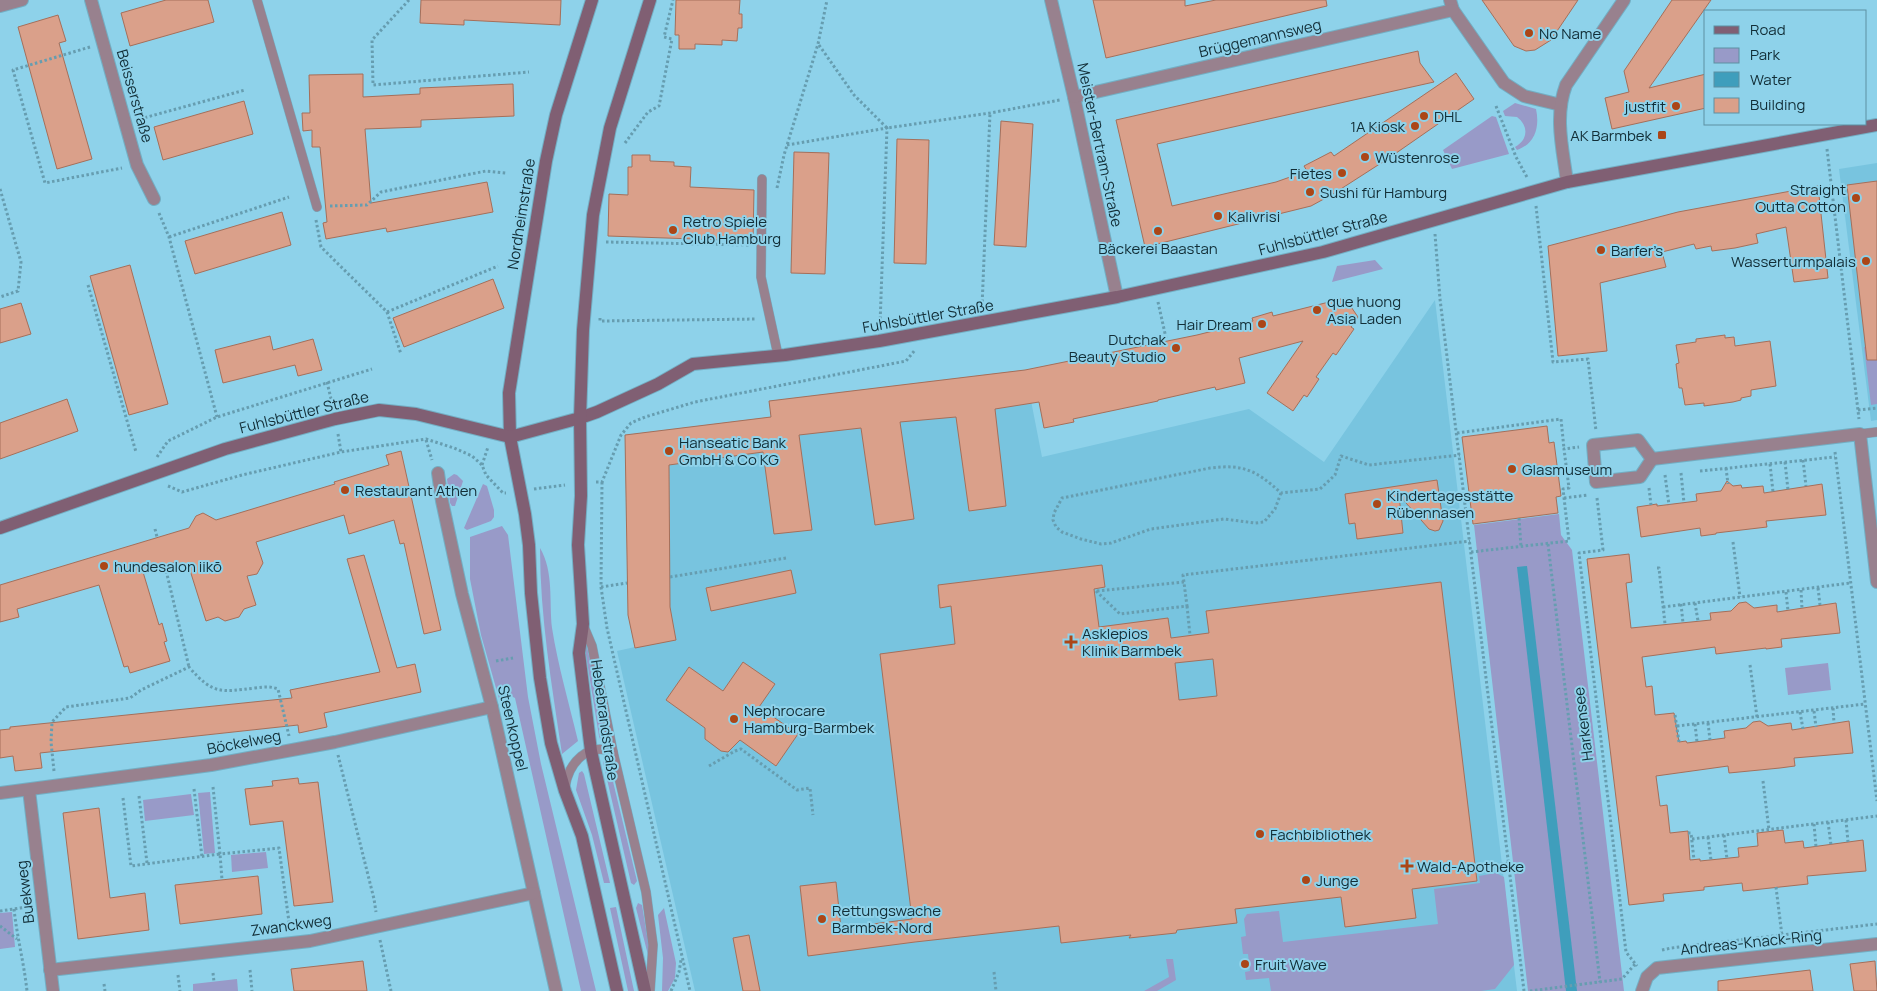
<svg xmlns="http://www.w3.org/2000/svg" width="1877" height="991" font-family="Manrope,sans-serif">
<rect width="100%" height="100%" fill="#8ed2ea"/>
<g fill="#78c4df">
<polygon points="1877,163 1877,420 1871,421 1839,169"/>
<polygon points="1435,300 1517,991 695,991 617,651 635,647 628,615 625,435 771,417 769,401 1025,370 1042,457 1249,409 1324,462"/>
</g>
<g fill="#989ac8">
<path d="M1515,103L1536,109C1540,127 1535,144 1517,150L1515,147C1528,140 1529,126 1517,117L1505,116L1503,111Z"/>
<polygon points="1492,116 1496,117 1509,154 1452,169 1443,150"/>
<polygon points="1375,260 1383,269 1332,282 1337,266"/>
<polygon points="1877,346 1877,404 1871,405 1864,347"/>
<polygon points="454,474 457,475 463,481 455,506 452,506 450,503 447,479"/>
<polygon points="483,484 487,486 494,510 494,517 491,521 467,530 464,528"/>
<polygon points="1559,514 1561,535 1572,550 1624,991 1528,991 1474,525"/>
<polygon points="502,526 508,535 528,697 541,764 596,991 581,991 515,698 511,696 500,702 481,635 470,579 470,537"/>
<path d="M540,548C554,572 549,601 552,628C558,666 569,703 578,741L562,754C552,686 540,617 540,548Z"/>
<polygon points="586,642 607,739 605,740 600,739 599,736 584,643"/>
<polygon points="1828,663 1831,690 1788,695 1785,668"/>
<polygon points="606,760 609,765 637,881 634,885 631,883 603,762"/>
<polygon points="582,771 584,774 610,883 604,883 592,835 576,790 579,773"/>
<polygon points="210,792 215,853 204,854 198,793"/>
<polygon points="191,794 194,815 145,821 143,800"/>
<polygon points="266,852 268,868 232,872 231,855"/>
<polygon points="1496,873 1504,877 1514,965 1495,989 1481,991 1271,991 1269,978 1246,980 1245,972 1250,971 1248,954 1243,954 1241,937 1246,936 1244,919 1247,914 1279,911 1283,942 1438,924 1434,889 1480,883 1479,876"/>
<polygon points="638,903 642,905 649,948 648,955 636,908"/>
<polygon points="616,907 634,991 628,991 610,908"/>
<polygon points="664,908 676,963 675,978 668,991 662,991 663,958 658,915"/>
<polygon points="12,912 15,947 0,949 0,913"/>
<polygon points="1166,959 1173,959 1176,980 1157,991 1144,991 1169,977"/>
<polygon points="237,979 238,991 193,991 193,984"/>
</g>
<polygon fill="#3f9ebc" points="1527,566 1577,991 1566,991 1517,567"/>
<g fill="#daa08a" stroke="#a56f5a" fill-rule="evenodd">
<polygon points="166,0 208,0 214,22 130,46 121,13"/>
<polygon points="421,0 561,0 560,25 464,20 464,25 420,23"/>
<polygon points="676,0 740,0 739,14 742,14 742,28 738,28 737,41 722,40 722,45 695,44 695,49 679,49 679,35 675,35"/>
<polygon points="1093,0 1185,0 1185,6 1216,0 1326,0 1327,6 1106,58"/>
<polygon points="1482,0 1578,0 1551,40 1535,50 1526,51 1514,46"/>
<polygon points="1672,0 1711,0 1649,88 1706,74 1706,108 1612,129 1605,98 1629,92 1624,71"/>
<polygon points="58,15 66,41 59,43 92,159 57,169 18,27"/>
<polygon points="1418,51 1420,63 1434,82 1157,144 1172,206 1276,182 1307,171 1304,166 1331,152 1334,156 1456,73 1474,99 1389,158 1333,194 1311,206 1145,247 1116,120"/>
<polygon points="363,74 363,97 420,94 420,88 513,84 514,116 421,120 421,127 365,129 371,203 487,182 493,212 387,232 386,228 326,239 323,223 327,222 320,147 312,147 312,130 303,131 302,113 310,113 309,75"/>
<polygon points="244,101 253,134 163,160 154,127"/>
<polygon points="1001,121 1033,124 1026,247 994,245"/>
<polygon points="897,139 929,140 926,264 894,263"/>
<polygon points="794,152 829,153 825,274 791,273"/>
<polygon points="632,155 650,155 650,161 674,162 674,166 691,167 690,187 754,190 753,241 608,236 609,194 628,195 628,167 632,167"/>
<polygon points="1877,181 1877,360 1867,360 1847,185"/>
<polygon points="1818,186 1828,278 1794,282 1786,227 1756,234 1758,243 1735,248 1712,251 1711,246 1696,249 1694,244 1662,252 1666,267 1600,283 1607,351 1558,356 1548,246 1678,212"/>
<polygon points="282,212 291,245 195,274 185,241"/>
<polygon points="130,265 168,404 129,415 90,276"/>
<polygon points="493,279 504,308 404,347 393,318"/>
<polygon points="1345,298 1358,317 1351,327 1354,329 1336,355 1333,353 1316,377 1319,379 1307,397 1304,395 1293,411 1267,393 1303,341 1239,358 1245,383 1216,390 1215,387 1158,400 1158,401 1073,419 1074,422 1044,428 1039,402 995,409 1006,506 969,511 956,417 900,422 914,519 875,525 861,428 799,435 812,530 774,534 763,452 669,465 670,607 676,640 635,648 628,615 625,435 771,417 769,401 1025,370 1197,335 1253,321 1252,318 1272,312 1273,316"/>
<polygon points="21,303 31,334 0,343 0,309"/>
<polygon points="1725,335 1725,338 1734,337 1735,346 1770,341 1776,386 1751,390 1751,396 1741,398 1741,400 1733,402 1704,406 1704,403 1685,405 1682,388 1679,388 1676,364 1679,363 1676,345 1696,342 1696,339"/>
<polygon points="270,336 273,350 313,339 322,370 298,376 295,365 223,383 215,350"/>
<polygon points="67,399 78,431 0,459 0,423"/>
<polygon points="1547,426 1549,443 1554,442 1561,496 1556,497 1558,513 1473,524 1462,437"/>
<polygon points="401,451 441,630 424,634 404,543 400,544 394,520 349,534 344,515 256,542 263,563 257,574 247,576 256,605 244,609 239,617 225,621 218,617 206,621 188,564 178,567 176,562 143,572 159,625 162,623 167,641 164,642 170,661 130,673 128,666 124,667 99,585 17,609 19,617 0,622 0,585 189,528 196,516 203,513 216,520 335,484 334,482 389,465 386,455"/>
<polygon points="1437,480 1443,521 1439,530 1435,531 1429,529 1399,495 1403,533 1357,539 1355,523 1349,524 1345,494"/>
<polygon points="1727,481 1733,486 1741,485 1742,488 1763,486 1764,493 1822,484 1826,515 1766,521 1767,527 1716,533 1716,534 1701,536 1700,528 1641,537 1637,507 1657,504 1657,506 1697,501 1696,494 1721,491"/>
<polygon points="1629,554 1632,582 1626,583 1631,628 1711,620 1710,613 1731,611 1739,603 1746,602 1754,608 1777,605 1777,612 1836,603 1840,633 1781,639 1782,647 1766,649 1766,648 1716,654 1715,647 1642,657 1646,687 1652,686 1655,715 1674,713 1679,742 1686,741 1687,743 1725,738 1724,731 1746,728 1753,722 1760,721 1768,726 1791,723 1792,730 1849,721 1853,753 1794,758 1795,766 1780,768 1729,773 1728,766 1656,776 1660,806 1667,805 1670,833 1688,831 1690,860 1700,859 1700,861 1739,857 1738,848 1758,846 1757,833 1783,830 1785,843 1803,841 1804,848 1863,840 1866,871 1807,876 1808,884 1743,891 1742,883 1704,887 1704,890 1663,894 1664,901 1629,905 1587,559"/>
<polygon points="364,555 397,668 415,664 421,692 324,713 327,727 299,733 298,725 40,753 42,768 15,771 13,756 0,758 0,730 10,729 10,727 292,698 290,690 380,672 347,559"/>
<path d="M1102,565L1105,587L1094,589L1099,627L1168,618L1171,638L1209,633L1206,611L1441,582L1477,881L1412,889L1416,918L1345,927L1341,897L1235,909L1237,923L1177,930L1176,933L1129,938L1131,935L1061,943L1059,926L915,942L808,956L800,886L836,882L841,928L912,919L880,654L955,644L951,606L940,608L938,585ZM1213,659L1217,696L1179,700L1175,663Z"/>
<polygon points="791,570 796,593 711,611 706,588"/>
<polygon points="743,662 775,684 759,707 798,734 776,766 740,740 728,752 721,751 705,739 705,728 666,700 689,667 723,691"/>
<polygon points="298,778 299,784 318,782 333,902 294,906 283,821 250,825 245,789 273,786 272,781"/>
<polygon points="99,808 110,898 145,893 149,930 78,939 63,813"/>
<polygon points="258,876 262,914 180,924 175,885"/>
<polygon points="749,935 760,991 743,991 733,938"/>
<polygon points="363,961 367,991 294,991 291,969"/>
<polygon points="1875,961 1877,991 1854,991 1850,964"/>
<polygon points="1810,970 1813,991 1718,991 1718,981"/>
</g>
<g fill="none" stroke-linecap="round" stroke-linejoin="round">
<defs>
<g id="lane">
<polyline points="257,0 317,207"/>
<polyline points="762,179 761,277 778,355"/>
<polyline points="1860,434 1877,432"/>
<polyline points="584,627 592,646 613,752 646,892 653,945 650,991"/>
<path d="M565,787C569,762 588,742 613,752"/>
</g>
<g id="street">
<polyline points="91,0 137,165 154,199"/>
<polyline points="1051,0 1074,97 1117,297"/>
<polyline points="1450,0 1453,10 1504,83 1524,96 1561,105"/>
<polyline points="0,6 22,0"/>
<polyline points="1074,97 1453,10"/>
<path d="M1567,182C1563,150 1554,117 1566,85L1624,0"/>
<polygon points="1638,440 1652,459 1640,477 1596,482 1593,445"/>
<polyline points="1652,459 1860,434 1877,582"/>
<polyline points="438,473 442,501 462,594 492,707 556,991"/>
<polyline points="29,790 53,991"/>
<polyline points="0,793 211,765 335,742 492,707"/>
<polyline points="50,970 310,941 534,893"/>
<polyline points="1642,991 1647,977 1657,968 1877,944"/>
</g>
<g id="secondary">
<polyline points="592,0 556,115 546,161 509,393 510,437 525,514 529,545 531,593 540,678 551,743 565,791 582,836 617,991"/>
<polyline points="0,528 225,449 335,419 379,410 416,414 510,437 580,418 597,412 658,384 693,364 785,355 879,341 1117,297 1323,252 1567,182 1877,125"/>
<polyline points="645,991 591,751 579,653 583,624 578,545 581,496 580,418 583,330 593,215 610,128 650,0"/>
</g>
</defs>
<use href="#lane" stroke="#73aec3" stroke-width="10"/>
<use href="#street" stroke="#73aec3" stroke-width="14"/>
<use href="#secondary" stroke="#73aec3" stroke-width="14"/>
<g stroke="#669db0" stroke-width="3" stroke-dasharray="2.5 2.5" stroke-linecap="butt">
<polyline points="409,0 372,40 373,85 529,72"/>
<polyline points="819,45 854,95 887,128 990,113 1060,100"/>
<polyline points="90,47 13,70 45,183 122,168"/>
<polyline points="1496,106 1516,157 1528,179"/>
<polyline points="140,119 245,90"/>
<polyline points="625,143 648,112 659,106 672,39 664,37 673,0"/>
<polyline points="787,145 887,128 880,325"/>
<polyline points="1827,149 1859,419"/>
<polyline points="777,188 784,155 818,44 827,0"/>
<polyline points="0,189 21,262 18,291 0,297"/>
<polyline points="330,206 367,205 381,192 486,171 506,173"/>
<polyline points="1536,206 1553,362 1588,359 1596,431"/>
<polyline points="159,213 169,237 217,417"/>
<polyline points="316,220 321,247 387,312 401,354"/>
<polyline points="1435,234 1440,299 1524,991"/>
<polyline points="169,237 289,197"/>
<polyline points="606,242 750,245"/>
<polyline points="88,285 136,452"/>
<polyline points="1158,302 1166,338"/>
<polyline points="982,307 990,113"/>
<polyline points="387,312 498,266"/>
<polyline points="600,318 600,321 757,319"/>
<polyline points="327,382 332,403"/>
<polyline points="1858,410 1877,408"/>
<polyline points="1457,433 1561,419 1564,449"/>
<polyline points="338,434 341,452"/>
<polyline points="426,440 432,460"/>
<polyline points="1835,452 1877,801"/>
<polyline points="157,457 168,441 217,417 372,369"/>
<polyline points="1803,460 1806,486"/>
<polyline points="1785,462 1788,490"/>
<polyline points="1770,464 1773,492"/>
<polyline points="482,465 488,447"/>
<polyline points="1726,468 1728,484"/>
<polyline points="1700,471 1835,457"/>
<polyline points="1681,473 1684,503"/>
<polyline points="1665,475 1669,505"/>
<polyline points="596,482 602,482 621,435 631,423 645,417 695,402 906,361 915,350"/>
<polyline points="602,482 601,587 607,628 690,991"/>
<polyline points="168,486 182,492 242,475 341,452 426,439 454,448 472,456 482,465 486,475 503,493 506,493"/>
<polyline points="1649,488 1651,505"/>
<polyline points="534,489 565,485"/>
<path d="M1281,493L1275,509L1264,522L1255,523L1224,519L1151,529L1111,543L1101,544L1081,539L1062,532L1056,527L1053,520L1054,513L1062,498L1210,468C1243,464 1256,470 1281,493L1320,489L1335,475L1341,456L1369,465L1460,455"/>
<polyline points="1564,498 1588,495"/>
<polyline points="1597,498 1603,550 1579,553 1626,952 1637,966"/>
<polyline points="1519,518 1521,547"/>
<polyline points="155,529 157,537"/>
<polyline points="1733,542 1740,597"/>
<polyline points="1548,544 1600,982"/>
<polyline points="1471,552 1569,541 1563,489 1569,488 1564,449 1579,447"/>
<polyline points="165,566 189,667"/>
<polyline points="1657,568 1659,568 1665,624"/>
<polyline points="670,577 786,558"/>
<polyline points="601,587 627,583"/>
<polyline points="1818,588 1820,605"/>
<polyline points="1801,590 1802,609"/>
<polyline points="1096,591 1120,614 1187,606 1183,575 1470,541"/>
<polyline points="1097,591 1184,582"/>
<polyline points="1786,592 1788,611"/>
<polyline points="1695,603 1698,621"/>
<polyline points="1681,604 1683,623"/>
<polyline points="1187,606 1190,635"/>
<polyline points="1663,607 1850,583"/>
<polyline points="496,661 513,658"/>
<polyline points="1750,665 1757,717"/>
<polyline points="1833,708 1834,723"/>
<polyline points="1814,711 1816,727"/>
<polyline points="1800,712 1803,729"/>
<polyline points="1675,715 1679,742"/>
<polyline points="1708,723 1710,740"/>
<polyline points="1695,724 1697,742"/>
<polyline points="1677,726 1865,704"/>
<polyline points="338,755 374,899 376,912"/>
<polyline points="709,766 735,751 741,749 797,790 810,788 813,815"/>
<path d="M54,771L51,742L52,722L66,707L130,698L141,690L189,667C213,695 221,692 255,688C264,687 270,686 278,689L289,736"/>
<polyline points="1763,781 1769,830"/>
<polyline points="213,787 220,854 279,848 289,922"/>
<polyline points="194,789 202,857"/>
<polyline points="139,796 147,863"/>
<polyline points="123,798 131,866 220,854 222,880"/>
<polyline points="1846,820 1848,842"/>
<polyline points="1828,822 1831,845"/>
<polyline points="1814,824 1816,847"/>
<polyline points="1688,833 1691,833 1694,860"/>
<polyline points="1724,835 1727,859"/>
<polyline points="1708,837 1711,860"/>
<polyline points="1692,839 1877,816"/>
<polyline points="1476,867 1509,863"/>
<polyline points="1776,887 1782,936"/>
<path d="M14,909C17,937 24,963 27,991"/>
<polyline points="0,911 27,907"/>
<polyline points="0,926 17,939"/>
<polyline points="380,940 391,991"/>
<polyline points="1662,950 1671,948 1877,924"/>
<polyline points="250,970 252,991"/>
<polyline points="994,972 996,991"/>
<polyline points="213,973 214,982"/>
<polyline points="178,975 180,991"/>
<polyline points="104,984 105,991"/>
<polyline points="671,991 679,972 681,960"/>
<polyline points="1530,991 1622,979 1636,963"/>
</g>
<use href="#lane" stroke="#98818e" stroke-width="9"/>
<use href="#street" stroke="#98818e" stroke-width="12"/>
<use href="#secondary" stroke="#805f73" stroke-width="12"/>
</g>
<g fill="#ab4617" stroke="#8ed2ea" stroke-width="2">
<circle cx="1529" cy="33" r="5"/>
<circle cx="1676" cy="106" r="5"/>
<circle cx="1424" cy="116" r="5"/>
<circle cx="1415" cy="126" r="5"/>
<rect x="1657" y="130" width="10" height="10" rx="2.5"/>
<circle cx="1365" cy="157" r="5"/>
<circle cx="1342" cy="173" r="5"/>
<circle cx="1310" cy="192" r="5"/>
<circle cx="1856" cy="198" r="5"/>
<circle cx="1218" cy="216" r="5"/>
<circle cx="673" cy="230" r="5"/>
<circle cx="1158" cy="231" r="5"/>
<circle cx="1601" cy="250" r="5"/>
<circle cx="1866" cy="261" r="5"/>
<circle cx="1317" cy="310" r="5"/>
<circle cx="1262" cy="324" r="5"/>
<circle cx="1176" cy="348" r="5"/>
<circle cx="669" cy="451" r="5"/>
<circle cx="1512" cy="469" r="5"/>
<circle cx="345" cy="490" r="5"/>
<circle cx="1377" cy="504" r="5"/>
<circle cx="104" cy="566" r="5"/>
<path d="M1068.5 634.5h5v5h5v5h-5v5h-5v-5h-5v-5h5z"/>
<circle cx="734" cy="719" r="5"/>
<circle cx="1260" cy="834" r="5"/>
<path d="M1404.5 858.5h5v5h5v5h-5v5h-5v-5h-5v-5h5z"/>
<circle cx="1306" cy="880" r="5"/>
<circle cx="822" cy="919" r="5"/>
<circle cx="1245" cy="964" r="5"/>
</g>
<g text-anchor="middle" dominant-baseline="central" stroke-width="4" stroke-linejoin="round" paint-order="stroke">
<g font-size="15" fill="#122e37" stroke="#8ed2ea" text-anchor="start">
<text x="1539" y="33">No Name</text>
<text x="1666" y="106" text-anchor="end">justfit</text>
<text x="1434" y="116">DHL</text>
<text x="1405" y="126" text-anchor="end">1A Kiosk</text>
<text x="1652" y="135" text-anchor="end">AK Barmbek</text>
<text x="1375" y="157">Wüstenrose</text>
<text x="1332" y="173" text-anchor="end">Fietes</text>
<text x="1846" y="189" text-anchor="end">Straight<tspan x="1846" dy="17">Outta Cotton</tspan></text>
<text x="1320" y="192">Sushi für Hamburg</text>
<text x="1228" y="216">Kalivrisi</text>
<text x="683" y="221">Retro Spiele<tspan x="683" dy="17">Club Hamburg</tspan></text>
<text x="1158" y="248" text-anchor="middle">Bäckerei Baastan</text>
<text x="1611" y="250">Barfer’s</text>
<text x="1856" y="261" text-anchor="end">Wasserturmpalais</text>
<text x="1327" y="301">que huong<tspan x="1327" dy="17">Asia Laden</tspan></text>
<text x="1252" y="324" text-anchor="end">Hair Dream</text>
<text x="1166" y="339" text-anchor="end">Dutchak<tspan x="1166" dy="17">Beauty Studio</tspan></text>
<text x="679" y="442">Hanseatic Bank<tspan x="679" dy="17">GmbH &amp; Co KG</tspan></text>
<text x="1522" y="469">Glasmuseum</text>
<text x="355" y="490">Restaurant Athen</text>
<text x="1387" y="495">Kindertagesstätte<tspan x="1387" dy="17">Rübennasen</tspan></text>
<text x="114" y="566">hundesalon iikō</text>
<text x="1082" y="633">Asklepios<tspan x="1082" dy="17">Klinik Barmbek</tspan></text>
<text x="744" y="710">Nephrocare<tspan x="744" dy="17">Hamburg-Barmbek</tspan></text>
<text x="1270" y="834">Fachbibliothek</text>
<text x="1417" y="866">Wald-Apotheke</text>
<text x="1316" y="880">Junge</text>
<text x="832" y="910">Rettungswache<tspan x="832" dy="17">Barmbek-Nord</tspan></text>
<text x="1255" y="964">Fruit Wave</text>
</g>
<g font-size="15" fill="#122e37" stroke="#8ed2ea">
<text transform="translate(1260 38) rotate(-13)">Brüggemannsweg</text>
<text transform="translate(135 96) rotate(74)">Beisserstraße</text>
<text transform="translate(1100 145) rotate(78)">Meister-Bertram-Straße</text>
<text transform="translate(521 214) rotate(-81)">Nordheimstraße</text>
<text transform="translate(1323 233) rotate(-15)">Fuhlsbüttler Straße</text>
<text transform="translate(928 316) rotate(-10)">Fuhlsbüttler Straße</text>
<text transform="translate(304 412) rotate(-14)">Fuhlsbüttler Straße</text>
<text transform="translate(605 720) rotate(82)">Hebebrandstraße</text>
<text transform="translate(1583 724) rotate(-97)">Harkensee</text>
<text transform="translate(513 728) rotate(77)">Steenkoppel</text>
<text transform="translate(244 742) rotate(-11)">Böckelweg</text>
<text transform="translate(25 892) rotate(-97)">Buekweg</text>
<text transform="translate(291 925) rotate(-8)">Zwanckweg</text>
<text transform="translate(1751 942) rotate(-6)">Andreas-Knack-Ring</text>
</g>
</g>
<rect x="1704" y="10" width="162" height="115" fill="#8ed2ea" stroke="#5c90a2"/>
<rect x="1714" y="26" width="25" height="8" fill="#805f73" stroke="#5c90a2"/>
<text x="1750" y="35" font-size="15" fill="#122e37">Road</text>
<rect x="1714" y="48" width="25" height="15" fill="#989ac8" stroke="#5c90a2"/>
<text x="1750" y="60" font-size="15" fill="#122e37">Park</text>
<rect x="1714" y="72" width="25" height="15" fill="#3f9ebc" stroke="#5c90a2"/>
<text x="1750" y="85" font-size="15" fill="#122e37">Water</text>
<rect x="1714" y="98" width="25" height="15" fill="#daa08a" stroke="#5c90a2"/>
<text x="1750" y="110" font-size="15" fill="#122e37">Building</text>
</svg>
